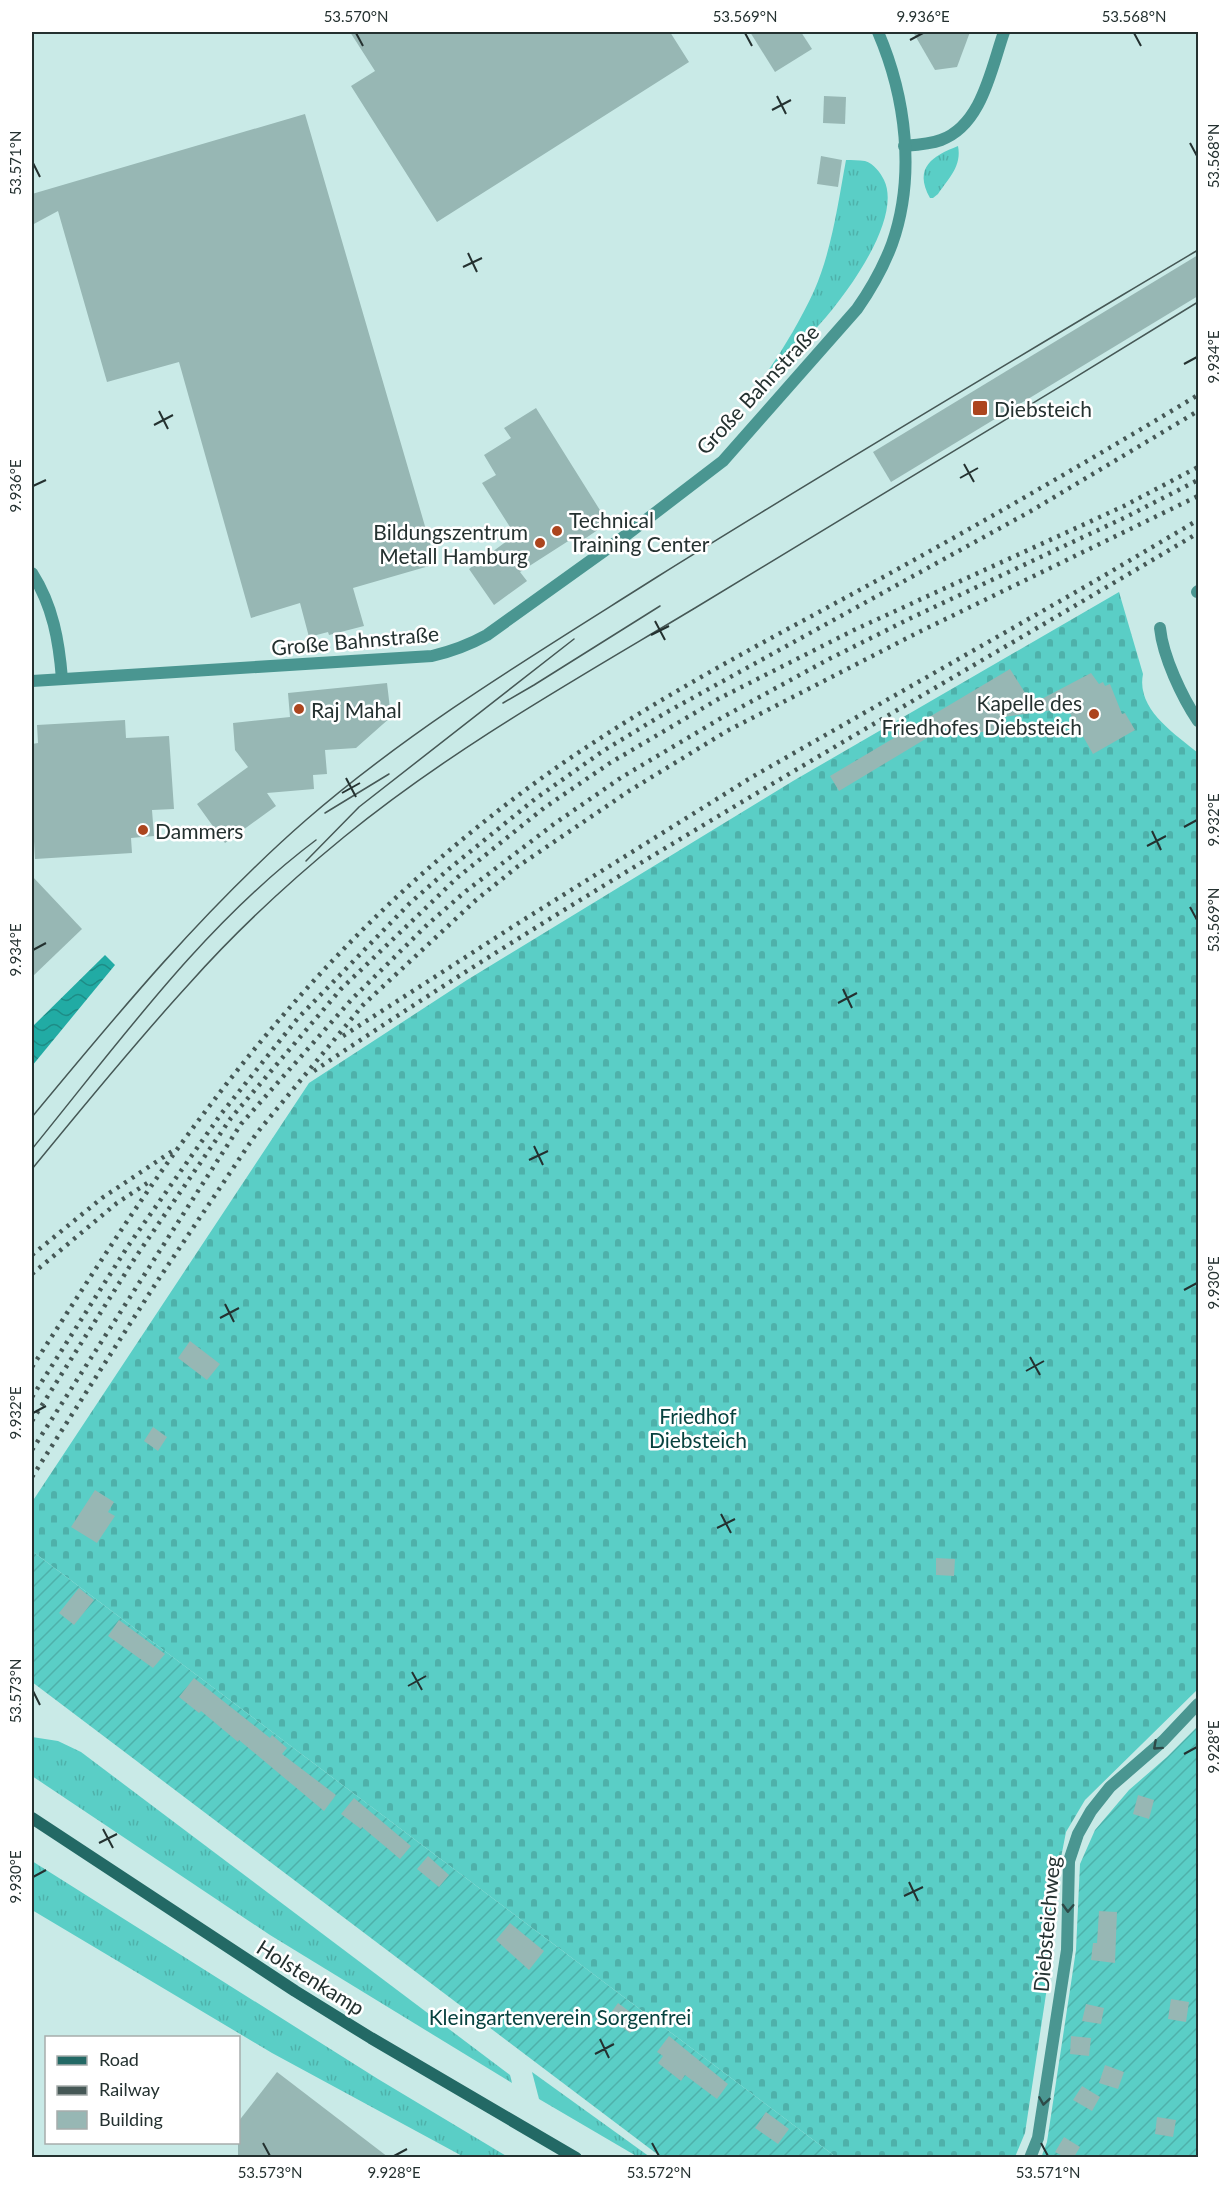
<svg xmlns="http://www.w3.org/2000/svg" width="1230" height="2189" font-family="Lato,sans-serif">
<defs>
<pattern id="grass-tufts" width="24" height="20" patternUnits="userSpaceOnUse" patternTransform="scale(1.5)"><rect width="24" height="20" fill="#5acec6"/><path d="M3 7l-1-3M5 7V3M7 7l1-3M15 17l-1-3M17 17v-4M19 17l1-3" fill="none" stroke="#4eb1aa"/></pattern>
<pattern id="cemetery-stones" width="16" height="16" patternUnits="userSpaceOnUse" patternTransform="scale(1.5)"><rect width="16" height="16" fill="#5acec6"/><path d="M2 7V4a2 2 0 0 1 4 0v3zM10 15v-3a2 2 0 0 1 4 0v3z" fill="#4eb1aa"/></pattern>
<pattern id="garden-furrows" width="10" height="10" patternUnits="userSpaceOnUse" patternTransform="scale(1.5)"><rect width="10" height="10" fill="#5acec6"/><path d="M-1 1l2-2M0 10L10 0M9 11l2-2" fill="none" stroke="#4eb1aa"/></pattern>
<pattern id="water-waves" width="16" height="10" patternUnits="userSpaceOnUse" patternTransform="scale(1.5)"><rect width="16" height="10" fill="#21aba4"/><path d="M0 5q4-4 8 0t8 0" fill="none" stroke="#1d8c86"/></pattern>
</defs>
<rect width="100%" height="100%" fill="#c9eae7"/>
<g fill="url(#grass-tufts)">
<path d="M958,146C962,166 949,178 938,194L933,198H930C913,167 933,156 958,146Z"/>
<path d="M846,160C852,160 859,160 865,161C874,164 880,172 884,180C908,229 809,348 768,371C785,346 801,319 814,291C832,250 838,203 846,160Z"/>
<polygon points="32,1737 58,1741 81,1752 510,2075 512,2083 270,1935 32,1776"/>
<polygon points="32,1861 378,2079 508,2157 464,2157 272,2053 32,1910"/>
<polygon points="532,2072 650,2157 638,2157 539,2099"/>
</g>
<path fill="url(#cemetery-stones)" d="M1119,592L1143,674C1136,709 1174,733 1198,753V1689L1085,1800L1066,1832L1058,1873L1053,1948L1025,2133L1015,2157H836L32,1551V1502L309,1083L467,980L793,781Z"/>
<g fill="url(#garden-furrows)">
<polygon points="32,1552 32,1551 836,2157 661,2157 32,1682"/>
<polygon points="1198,1726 1198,2157 1041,2158 1047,2142 1076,1950 1080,1864 1095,1830 1129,1790 1167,1757"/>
</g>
<polygon fill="url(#water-waves)" points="105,955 115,965 32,1066 32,1027"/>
<g fill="#97b7b4">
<polygon points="350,32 670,32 689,62 437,222 351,86 375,71"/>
<polygon points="750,32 801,32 812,49 775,72"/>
<polygon points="913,32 970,32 957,67 935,70"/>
<polygon points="824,96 846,97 845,124 823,123"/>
<polygon points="305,114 436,564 353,588 364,626 329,635 328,632 309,637 300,603 251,618 179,362 107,382 58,211 32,225 32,194"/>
<polygon points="821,156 842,160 838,187 817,184"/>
<polygon points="1198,255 1198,296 891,482 873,452"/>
<polygon points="536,408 608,523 577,544 573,538 520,572 527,581 494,605 469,569 515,535 482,483 496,475 484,455 511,438 504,428"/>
<polygon points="1010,669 1032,704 1091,673 1099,684 1103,682 1105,686 1110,684 1122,714 1125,713 1135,730 1093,754 1067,708 1003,717 1004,728 960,736 952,723 839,791 830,776"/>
<polygon points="387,683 391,717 356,748 325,750 327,774 313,775 314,789 267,793 276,806 225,843 197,804 248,767 235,750 233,723 290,717 288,693"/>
<polygon points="125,720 126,738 169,736 174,809 152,810 154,836 131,838 132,853 35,859 32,806 32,744 38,743 37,725"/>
<polygon points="32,876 82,929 32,977"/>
<polygon points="190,1341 220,1364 207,1380 178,1358"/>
<polygon points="153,1427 167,1437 158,1451 144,1441"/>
<polygon points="95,1490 114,1502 108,1512 115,1516 97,1543 71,1527"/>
<polygon points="936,1558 955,1559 954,1576 936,1575"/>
<polygon points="79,1588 94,1600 74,1625 59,1613"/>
<polygon points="119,1620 165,1654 153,1668 108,1636"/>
<polygon points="194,1678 270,1738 272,1735 287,1748 282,1754 336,1795 324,1811 239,1740 238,1742 201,1711 199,1713 179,1697"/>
<polygon points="1138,1795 1154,1800 1149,1819 1133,1814"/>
<polygon points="354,1798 411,1846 400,1859 362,1827 361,1829 341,1814"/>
<polygon points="428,1856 449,1875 439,1887 417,1869"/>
<polygon points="1099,1911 1117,1912 1115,1963 1091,1960 1093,1943 1097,1943"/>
<polygon points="510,1923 544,1951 529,1970 496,1940"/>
<polygon points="1171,1999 1189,2002 1186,2022 1168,2019"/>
<polygon points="618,2003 641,2020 630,2033 608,2017"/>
<polygon points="1086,2004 1104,2008 1101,2024 1082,2021"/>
<polygon points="669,2036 728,2084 717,2099 685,2075 681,2081 658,2063 663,2056 657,2052"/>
<polygon points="1071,2036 1091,2038 1089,2056 1070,2054"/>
<polygon points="1105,2065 1124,2072 1118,2089 1099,2083"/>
<polygon points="277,2072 388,2157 238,2157 238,2122"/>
<polygon points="1082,2086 1100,2097 1092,2111 1073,2100"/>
<polygon points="766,2112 789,2129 778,2144 755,2128"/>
<polygon points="1157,2117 1176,2120 1173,2137 1155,2134"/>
<polygon points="1064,2137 1080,2147 1074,2157 1065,2157 1055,2152"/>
</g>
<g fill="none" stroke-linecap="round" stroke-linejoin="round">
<g stroke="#4a9691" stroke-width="12">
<path d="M904,146C916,145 930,144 941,140C982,125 991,69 1004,32"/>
<path d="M32,573C53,606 59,641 62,679"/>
<polyline points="1197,592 1198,591"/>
<path d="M1160,628C1163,657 1182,697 1198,721"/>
<path d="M32,681L432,656C453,651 469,645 487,635L625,536L723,461L857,309C871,289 883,268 892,244C916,176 906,97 878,32"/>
<polyline points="1030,2158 1038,2138 1067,1950 1069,1861 1078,1834 1091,1811 1110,1787 1163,1741 1198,1704"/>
</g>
<polyline stroke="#236965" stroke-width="12" points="32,1818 295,1991 371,2038 576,2158"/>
<g stroke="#465856" stroke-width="1.5">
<polyline points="503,703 534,685 660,606"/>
<polyline points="325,813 389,774"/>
<polyline points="306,861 359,807 574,639"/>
<path d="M32,1117C118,1013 204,909 306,820C413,727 537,653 657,577C836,465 1017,358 1198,250"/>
<path d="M32,1149C120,1041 204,924 316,840"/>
<path d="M32,1169C83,1107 134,1044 189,984C236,931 289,882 344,837C453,748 575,680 695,608C863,506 1031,405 1198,302"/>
</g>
<g stroke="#465856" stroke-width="4.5" stroke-dasharray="3 6" stroke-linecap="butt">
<polyline points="343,1036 520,922 752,777 1095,581 1198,520"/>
<path d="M314,1071C601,878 902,709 1198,533"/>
<polyline points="32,1255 102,1198 174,1150"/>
<polyline points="32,1274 117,1203 152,1180"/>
<path d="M32,1367C90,1278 146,1188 211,1104C278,1016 354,932 438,860C489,816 543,775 599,739C688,681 783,632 876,581C985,521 1092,459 1198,395"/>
<polyline points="32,1397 128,1246 221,1114 298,1018 410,903 450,868 535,799 603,751 667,712 1031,511 1198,411"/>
<polyline points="32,1421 135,1258 231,1118 341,989 458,877 544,808 610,763 720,698 856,629 1124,506 1198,467"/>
<polyline points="32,1450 241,1124 353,998 428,924 466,891 554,824 622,777 723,717 829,659 913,617 1128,516 1198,480"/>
<polyline points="32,1477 158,1280 256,1134 363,1005 476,900 517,867 629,791 727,731 919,632 1198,496"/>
</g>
</g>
<defs><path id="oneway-chevron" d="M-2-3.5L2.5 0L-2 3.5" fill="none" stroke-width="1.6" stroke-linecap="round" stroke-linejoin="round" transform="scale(1.5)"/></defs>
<g stroke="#2e4a48">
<use href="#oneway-chevron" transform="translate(1157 1746) rotate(138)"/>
<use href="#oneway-chevron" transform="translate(1068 1908) rotate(92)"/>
<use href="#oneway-chevron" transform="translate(1044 2101) rotate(99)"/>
</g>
<path fill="none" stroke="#243130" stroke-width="2" d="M356,33L363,46M745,33L752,46M1134,33L1141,46M910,40L923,33M777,96L786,114M772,110L791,100M1190,143L1197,156M33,163L40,177M468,253L477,272M463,267L482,258M1184,364L1197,357M159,411L168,429M154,425L173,415M964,464L974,482M960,478L978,468M33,486L46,480M655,621L665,640M651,635L669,626M346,778L356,797M342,793L360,783M1184,827L1197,820M1152,831L1161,850M1147,846L1166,836M1190,907L1197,920M33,950L46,943M843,989L852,1008M838,1003L857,993M534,1146L543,1165M529,1160L548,1151M1184,1290L1197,1283M225,1304L234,1322M220,1318L239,1308M1030,1357L1040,1375M1026,1371L1044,1361M33,1413L46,1406M721,1514L731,1533M717,1528L735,1519M412,1672L422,1690M408,1686L426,1676M33,1691L40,1705M1184,1754L1197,1747M103,1829L113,1848M99,1843L117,1834M33,1877L46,1870M909,1882L918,1901M904,1896L923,1887M600,2039L609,2058M595,2054L614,2044M263,2143L270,2156M652,2143L659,2156M1041,2143L1048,2156M394,2156L407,2149"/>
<g fill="#ac451e" stroke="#fff" stroke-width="2">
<rect x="972" y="400" width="16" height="16" rx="3"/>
<circle cx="557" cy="531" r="6"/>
<circle cx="540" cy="543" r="6"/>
<circle cx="299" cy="709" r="6"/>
<circle cx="1094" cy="714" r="6"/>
<circle cx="143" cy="830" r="6"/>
</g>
<g text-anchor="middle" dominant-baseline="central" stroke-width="5" stroke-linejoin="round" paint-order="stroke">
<g font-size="21" fill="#243130" stroke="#fff">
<text transform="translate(757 389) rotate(-47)">Große Bahnstraße</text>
<text transform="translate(355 640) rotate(-5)">Große Bahnstraße</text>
<text transform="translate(1046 1924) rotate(-85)">Diebsteichweg</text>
<text transform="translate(311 1977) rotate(32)">Holstenkamp</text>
</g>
<g font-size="21" fill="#243130" stroke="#fff" text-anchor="start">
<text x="994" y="408">Diebsteich</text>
<text x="569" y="519">Technical<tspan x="569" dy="24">Training Center</tspan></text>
<text x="528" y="531" text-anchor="end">Bildungszentrum<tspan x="528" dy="24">Metall Hamburg</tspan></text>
<text x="1082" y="702" text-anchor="end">Kapelle des<tspan x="1082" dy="24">Friedhofes Diebsteich</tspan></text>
<text x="311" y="709">Raj Mahal</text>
<text x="155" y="830">Dammers</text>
</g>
<g font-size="21" fill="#07423f" stroke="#fff">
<text x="698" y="1415">Friedhof<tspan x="698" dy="24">Diebsteich</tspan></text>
<text x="560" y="2016">Kleingartenverein Sorgenfrei</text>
</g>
</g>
<rect width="1230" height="2189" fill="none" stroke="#ffffff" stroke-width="66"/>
<rect x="45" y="2036" width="195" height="108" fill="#ffffff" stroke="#a7adac" stroke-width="1.5"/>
<rect x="57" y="2056" width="30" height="9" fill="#236965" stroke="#a7adac" stroke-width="1.5"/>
<text x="99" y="2066" font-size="18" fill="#243130">Road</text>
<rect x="57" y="2086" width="30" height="9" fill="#465856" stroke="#a7adac" stroke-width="1.5"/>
<text x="99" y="2096" font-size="18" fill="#243130">Railway</text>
<rect x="57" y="2111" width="30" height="18" fill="#97b7b4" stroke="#a7adac" stroke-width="1.5"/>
<text x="99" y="2126" font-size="18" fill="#243130">Building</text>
<rect x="33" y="33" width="1164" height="2123" fill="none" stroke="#243130" stroke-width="2"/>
<g font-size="15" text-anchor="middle" fill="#243130">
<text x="356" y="22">53.570°N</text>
<text x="745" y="22">53.569°N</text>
<text x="923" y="22">9.936°E</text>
<text x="1134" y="22">53.568°N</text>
<text transform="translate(1214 156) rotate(-90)" y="5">53.568°N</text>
<text transform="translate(16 163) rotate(-90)" y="5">53.571°N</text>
<text transform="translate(1214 357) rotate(-90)" y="5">9.934°E</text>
<text transform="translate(16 486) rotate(-90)" y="5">9.936°E</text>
<text transform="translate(1214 820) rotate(-90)" y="5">9.932°E</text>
<text transform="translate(1214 920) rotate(-90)" y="5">53.569°N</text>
<text transform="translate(16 950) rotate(-90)" y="5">9.934°E</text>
<text transform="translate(1214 1283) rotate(-90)" y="5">9.930°E</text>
<text transform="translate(16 1413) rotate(-90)" y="5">9.932°E</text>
<text transform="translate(16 1691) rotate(-90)" y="5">53.573°N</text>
<text transform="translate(1214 1747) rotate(-90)" y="5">9.928°E</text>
<text transform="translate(16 1877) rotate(-90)" y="5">9.930°E</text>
<text x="270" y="2178">53.573°N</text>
<text x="394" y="2178">9.928°E</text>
<text x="659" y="2178">53.572°N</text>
<text x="1048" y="2178">53.571°N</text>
</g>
</svg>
